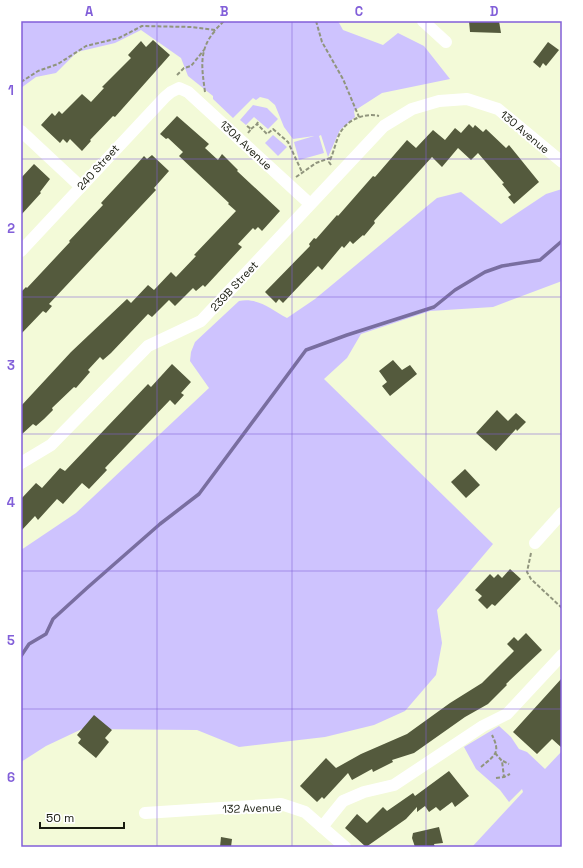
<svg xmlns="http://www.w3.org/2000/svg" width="583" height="868" font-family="'Space Grotesk',sans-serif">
<rect width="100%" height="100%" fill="#f3fad8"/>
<g fill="#cec3fe">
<polygon points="21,21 338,21 343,30 383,45 398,33 424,46 450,79 382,93 354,111 355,117 340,130 328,157 321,135 319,136 324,153 299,160 294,142 314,136 293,139 284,127 275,105 268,99 260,97 256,100 253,98 233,118 213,99 213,96 188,76 181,58 141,30 115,43 77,52 56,73 36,77 21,88"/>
<polygon points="253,105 267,108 278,119 268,129 254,117 246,125 240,120"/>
<polygon points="273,135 287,147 278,156 265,143"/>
<path d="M562,189V281L493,307L430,311L361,334L347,358L324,379L493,544L437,610L442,643L436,675L405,711L374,725L325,737L239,747L197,730L82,729L46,746L21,762V550L76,513L209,388L190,361L191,352L195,342L239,301C257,297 271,309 287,318L315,299L437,198L461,192L501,224L546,194Z"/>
<polygon points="499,726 511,737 519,749 527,752 545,769 562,751 562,847 472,847 523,792 522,789 509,802 500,790 476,769 464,747"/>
</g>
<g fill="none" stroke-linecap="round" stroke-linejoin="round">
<polyline stroke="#796ea0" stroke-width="3.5" points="21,656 29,644 46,634 53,619 87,588 160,524 199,494 306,350 347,335 434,307 455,290 485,272 502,266 540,260 562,241"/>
</g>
<g fill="#545a3d">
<polygon points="469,21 499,21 501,33 470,32"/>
<polygon points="153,40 170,55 115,117 113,116 90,140 91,141 82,151 70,139 67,143 63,139 60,143 41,125 52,113 55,116 59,111 62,114 82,94 91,102 104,88 102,87 131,58 128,55 141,41 146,47"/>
<polygon points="548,42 559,50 546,66 543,63 540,68 533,62"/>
<polygon points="177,116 209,144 205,148 218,160 222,154 238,170 237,171 280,211 262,231 258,227 255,230 253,228 238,244 242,247 205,287 203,285 196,291 193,288 175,306 169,300 152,317 148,314 111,353 103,360 100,357 88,370 90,372 76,388 74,387 52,408 53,410 44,419 36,426 33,424 21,435 21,406 71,352 127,299 131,303 148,285 154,290 171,272 176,277 196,256 194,255 236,211 228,204 229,203 179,156 183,152 168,138 166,139 160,134"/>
<polygon points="469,124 473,128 475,125 483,132 486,129 506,148 509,145 539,182 514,204 508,197 511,195 502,184 504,183 478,153 471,160 458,148 442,167 432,157 374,221 375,223 364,236 363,235 353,244 350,241 344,248 342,246 322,270 318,266 283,303 279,299 276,303 265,292 310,246 309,244 314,238 316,239 337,215 338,216 373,176 375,177 407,140 416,148 433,130 445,140 455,128 461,133"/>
<polygon points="152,155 169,171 154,188 156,190 49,304 52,306 46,313 43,311 21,334 21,292 26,287 27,288 70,242 69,241 103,205 101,203 137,164 144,156 147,159"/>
<polygon points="34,164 50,179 40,192 41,193 21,215 21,178"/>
<polygon points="393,360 402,370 410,365 417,374 390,396 382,386 387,382 379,371"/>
<polygon points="172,364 191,382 181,393 184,395 175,405 170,400 105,468 107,470 89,489 82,483 63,504 57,499 38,520 35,516 21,531 21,499 36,483 42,488 60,468 65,471 148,384 151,387"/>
<polygon points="497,410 508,421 516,413 526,422 517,431 516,429 496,451 476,433"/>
<polygon points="465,469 480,485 466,498 451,482"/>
<polygon points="510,569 521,579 495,606 492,604 487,609 478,600 482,596 475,590 490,574 494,578 498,574 502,578"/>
<polygon points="526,633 542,650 506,684 507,685 488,704 465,717 414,753 392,760 393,762 373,772 372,769 352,780 348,773 324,799 322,797 317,802 300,786 326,758 336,768 361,754 407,734 450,703 482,683 514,651 507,644 514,637 518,641"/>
<polygon points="562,678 562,748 552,739 537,754 513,732"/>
<polygon points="94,715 112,730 105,738 109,742 96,758 78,743 81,739 77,735"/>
<polygon points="449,771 469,796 455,807 452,802 440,811 436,807 429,812 425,806 417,812 417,807 406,819 366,847 345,828 357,814 367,823 383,807 387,811 413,793 415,796"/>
<polygon points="439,827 443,843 434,844 435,847 415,847 412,838 413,833"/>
<polygon points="221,837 232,839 231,847 220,847"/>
</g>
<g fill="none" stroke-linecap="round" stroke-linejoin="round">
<g stroke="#90957d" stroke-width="2" stroke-dasharray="4 2" stroke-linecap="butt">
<polyline points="316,21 322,42 343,79 359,117"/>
<polyline points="177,75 184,68 191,66 204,50"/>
<polyline points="21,82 38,71 58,64 86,46 119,38 142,26 192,27 215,30 224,21"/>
<path d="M205,92C202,69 198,50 215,31"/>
<polyline points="258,122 257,124 267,134 273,129 288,142 302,172"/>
<polyline points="247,126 251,129 248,133"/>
<polyline points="251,129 257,124"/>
<path d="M331,165L329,162C333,155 335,144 339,135C345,121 364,112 379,116"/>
<polyline points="296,177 316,163 330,158"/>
<polyline points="531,553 527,572 531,579 562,608"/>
<polyline points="495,753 502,761 504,777"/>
<polyline points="503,761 509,764"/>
<path d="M481,767C495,755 501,753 492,735"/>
<polyline points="496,778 504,777 510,774"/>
</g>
<g stroke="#fff" stroke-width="12">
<polyline points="423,21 446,42"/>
<polyline points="21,131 81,187"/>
<polyline points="21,251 165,97 171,92 179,88 188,92 310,204"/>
<polyline points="21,463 51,445 148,346 201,321 384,126 412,109 439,101 467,99 498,109 562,162"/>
<polyline points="535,543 562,513"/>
<polyline points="145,813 281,804 305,812 345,847"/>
<polyline points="322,827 343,801 364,792 394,785 483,726 507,714 562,655"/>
</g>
</g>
<path fill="none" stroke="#825fd9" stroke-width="1" stroke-opacity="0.55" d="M157,21V847M292,21V847M426,21V847M21,159H562M21,297H562M21,434H562M21,571H562M21,709H562"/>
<g text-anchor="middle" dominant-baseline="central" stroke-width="4" stroke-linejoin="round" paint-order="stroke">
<g font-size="11" fill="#181b0f" stroke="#fff">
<text transform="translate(525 132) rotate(40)">130 Avenue</text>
<text transform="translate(246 145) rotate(43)">130A Avenue</text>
<text transform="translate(98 167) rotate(-48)">240 Street</text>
<text transform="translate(234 286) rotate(-47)">239B Street</text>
<text transform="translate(252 808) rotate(-2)">132 Avenue</text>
</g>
</g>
<rect width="583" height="868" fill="none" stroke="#ffffff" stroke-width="44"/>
<path d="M40 822v6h84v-6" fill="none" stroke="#181b0f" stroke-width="2"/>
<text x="46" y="822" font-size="12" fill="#181b0f" stroke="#ffffff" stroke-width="3" paint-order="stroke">50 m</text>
<rect x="22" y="22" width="539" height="824" fill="none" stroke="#825fd9" stroke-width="1.5"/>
<g font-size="13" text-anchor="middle" font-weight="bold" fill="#825fd9">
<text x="89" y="16">A</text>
<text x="224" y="16">B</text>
<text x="359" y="16">C</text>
<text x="494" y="16">D</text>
<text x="11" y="95">1</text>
<text x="11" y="233">2</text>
<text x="11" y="370">3</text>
<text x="11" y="507">4</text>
<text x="11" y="645">5</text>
<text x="11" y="782">6</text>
</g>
</svg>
